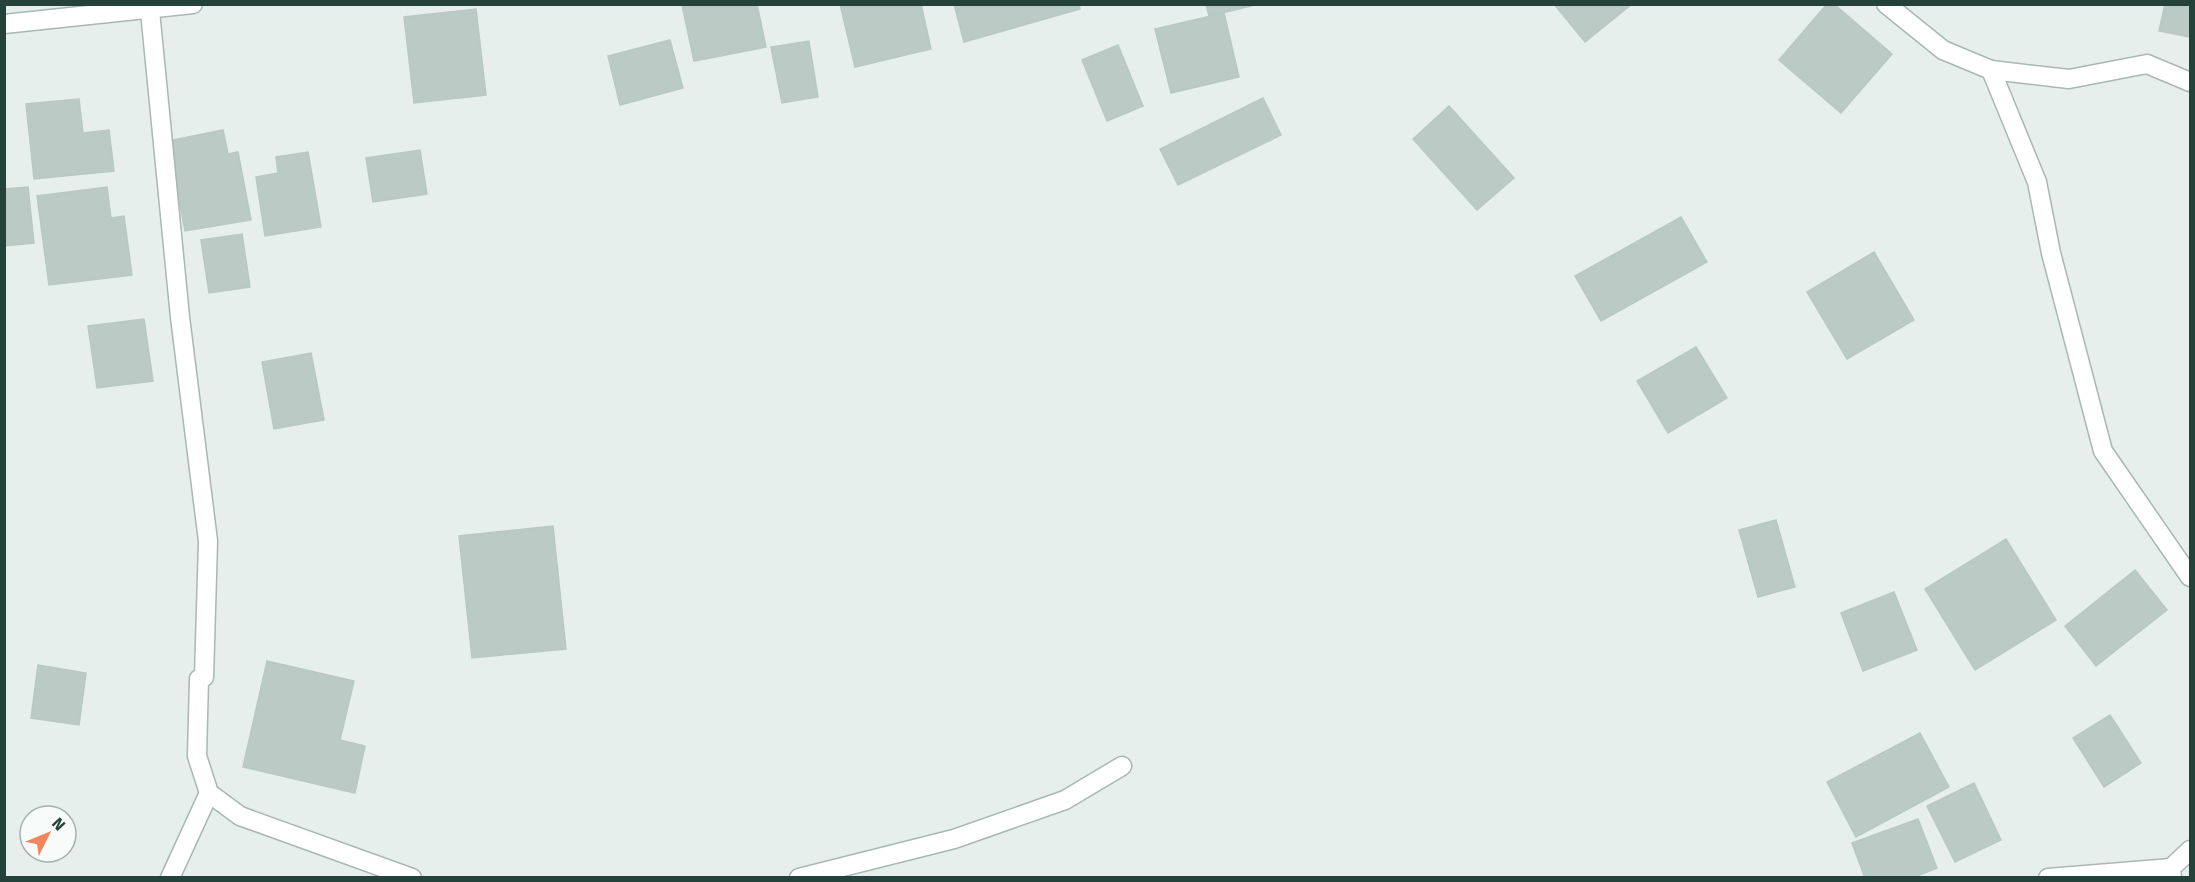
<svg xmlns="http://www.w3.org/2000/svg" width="2195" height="882" font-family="'Fira Sans',sans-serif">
<rect width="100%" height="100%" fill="#e6efeb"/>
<g fill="#bbcac4" stroke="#b8c9c2" stroke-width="1.5">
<polygon points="757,4 766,47 694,61 682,5"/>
<polygon points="840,4 921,4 931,49 855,67"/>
<polygon points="954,4 1079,4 1080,9 964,42"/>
<polygon points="1206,4 1259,4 1209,16"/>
<polygon points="1554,4 1632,4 1585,42"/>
<polygon points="1827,4 1834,4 1892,54 1841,113 1779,60"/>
<polygon points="2165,4 2190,4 2190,37 2159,31"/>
<polygon points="476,9 486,95 414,103 404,17"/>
<polygon points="1224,13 1239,77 1171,93 1155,29"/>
<polygon points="670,40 683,88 620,105 608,56"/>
<polygon points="809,41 818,97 782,103 771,47"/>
<polygon points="1118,45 1143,106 1107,121 1082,60"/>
<polygon points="1263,98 1281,135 1178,185 1160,149"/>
<polygon points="79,99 83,133 109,130 114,171 34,179 26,104"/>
<polygon points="1449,106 1514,178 1477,210 1413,139"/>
<polygon points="223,130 228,154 238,152 251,220 185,231 168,141"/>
<polygon points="420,150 427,194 373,202 366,158"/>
<polygon points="308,152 321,227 265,236 256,177 278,173 276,157"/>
<polygon points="28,187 34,243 4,246 4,189"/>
<polygon points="107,187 111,218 124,216 132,275 49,285 37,196"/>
<polygon points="1681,217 1707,262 1601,321 1575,276"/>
<polygon points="242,234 250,287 209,293 201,240"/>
<polygon points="1874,252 1914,320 1847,359 1807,292"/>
<polygon points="144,319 153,381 97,388 88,326"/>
<polygon points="1696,347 1727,398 1668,433 1637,381"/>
<polygon points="311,353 324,420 274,429 262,362"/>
<polygon points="1776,520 1795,587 1758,597 1739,530"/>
<polygon points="553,526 566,649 472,658 459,536"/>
<polygon points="2006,539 2056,620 1975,670 1925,589"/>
<polygon points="2135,570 2167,610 2096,666 2065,626"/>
<polygon points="1894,592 1917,650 1863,671 1841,613"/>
<polygon points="267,661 354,681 340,740 365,746 355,793 243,767"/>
<polygon points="38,665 86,673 79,725 31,718"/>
<polygon points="2110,715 2141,763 2104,787 2073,738"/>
<polygon points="1920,733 1949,787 1856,837 1827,782"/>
<polygon points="1974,783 2001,840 1955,862 1927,806"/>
<polygon points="1918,819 1937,868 1912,878 1865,878 1852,843"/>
</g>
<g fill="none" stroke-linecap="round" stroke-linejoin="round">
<defs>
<g id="minor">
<polyline points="1886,4 1943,50 1991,70 2069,79 2147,64 2190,82"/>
<polyline points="150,11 180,317 208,541 204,677 199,679 197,756 209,793 240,816 412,878"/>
<polyline points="1991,70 2037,182 2051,253 2103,451 2190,577"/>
<polyline points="170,878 209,793"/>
<polyline points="799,878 954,839 1065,800 1122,766"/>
<polyline points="2048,878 2171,868"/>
<polyline points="2172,878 2171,868 2190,850"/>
</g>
<polyline id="tertiary" points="4,24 193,4"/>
</defs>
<use href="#minor" stroke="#a8b8b2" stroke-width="21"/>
<use href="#tertiary" stroke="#a8b8b2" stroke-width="21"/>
<use href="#minor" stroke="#fff" stroke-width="18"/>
<use href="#tertiary" stroke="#fff" stroke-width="18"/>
</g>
<rect width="2195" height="882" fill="none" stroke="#24423a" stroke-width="12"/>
<g transform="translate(48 834) rotate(47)"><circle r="28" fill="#f7fbf9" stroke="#a3b1ad" stroke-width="1.5"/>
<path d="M0-4.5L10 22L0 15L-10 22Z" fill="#f4845f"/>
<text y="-9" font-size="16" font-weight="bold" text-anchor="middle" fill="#24423a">N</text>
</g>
</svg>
